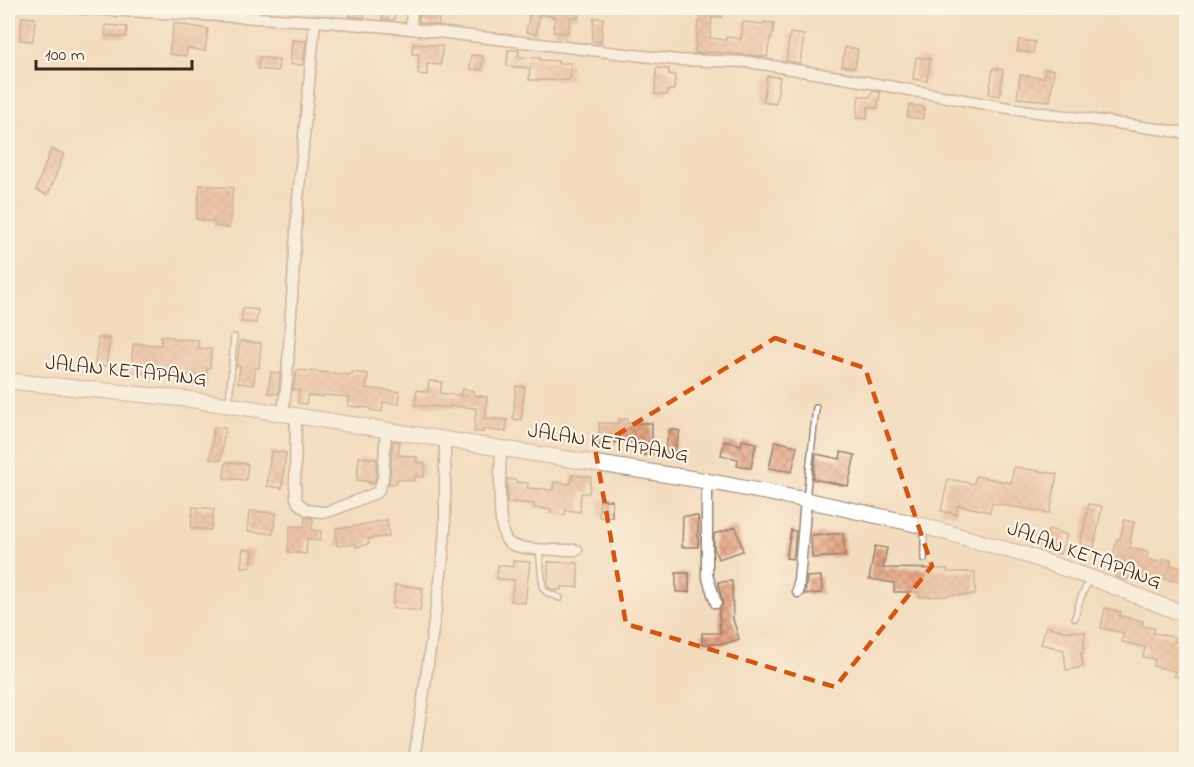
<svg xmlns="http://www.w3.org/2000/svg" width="1194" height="767" font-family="'Indie Flower',sans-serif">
<defs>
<pattern id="building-cross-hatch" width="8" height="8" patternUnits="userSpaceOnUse" patternTransform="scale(1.5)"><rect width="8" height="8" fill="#e6a485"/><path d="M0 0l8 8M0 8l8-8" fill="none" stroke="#bc866c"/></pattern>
</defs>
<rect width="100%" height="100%" fill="#fcf5e5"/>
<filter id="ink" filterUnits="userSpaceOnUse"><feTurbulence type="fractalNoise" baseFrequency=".0167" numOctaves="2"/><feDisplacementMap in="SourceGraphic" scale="12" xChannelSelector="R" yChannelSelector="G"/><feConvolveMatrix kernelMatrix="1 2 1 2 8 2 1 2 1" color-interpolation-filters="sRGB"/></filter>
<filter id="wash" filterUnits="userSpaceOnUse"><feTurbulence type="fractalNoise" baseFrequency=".008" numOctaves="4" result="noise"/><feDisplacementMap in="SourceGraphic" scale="24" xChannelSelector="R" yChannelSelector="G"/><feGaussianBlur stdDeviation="1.35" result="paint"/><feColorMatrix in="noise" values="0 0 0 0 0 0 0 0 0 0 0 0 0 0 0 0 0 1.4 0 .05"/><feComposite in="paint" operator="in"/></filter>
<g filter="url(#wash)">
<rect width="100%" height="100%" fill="#f3dcbe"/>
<g id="blocks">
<g fill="url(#building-cross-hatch)">
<polygon points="351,8 365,8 364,18 350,16"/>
<polygon points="383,8 395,8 394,20 382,19"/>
<polygon points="424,8 439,8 439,25 419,22 419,14 424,14"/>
<polygon points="526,8 578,8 578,18 570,17 568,33 553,32 555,17 539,14 536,34 526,32 530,13 526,12"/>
<polygon points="702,8 723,9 722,17 712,16 710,38 726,40 726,37 741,39 743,22 763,24 764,22 774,23 772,38 770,38 767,57 749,55 708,52 708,53 695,53 698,22 700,22"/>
<polygon points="22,17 35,18 33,41 20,40"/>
<polygon points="594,18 603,18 601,42 592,41"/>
<polygon points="174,23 208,29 205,51 187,48 186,56 169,54"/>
<polygon points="106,25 127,27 126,37 105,36"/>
<polygon points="790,33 804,35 800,63 786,61"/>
<polygon points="292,40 306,41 303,65 290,64"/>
<polygon points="1019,40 1035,42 1033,53 1017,51"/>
<polygon points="413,44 442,46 441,65 427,64 427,75 418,74 419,54 412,54"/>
<polygon points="845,47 858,49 855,68 842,66"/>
<polygon points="508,50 519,50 518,57 540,58 540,60 558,61 558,63 571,63 570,80 529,80 530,68 507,66"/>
<polygon points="471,55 483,56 482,70 470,69"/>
<polygon points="259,57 279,60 278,71 258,69"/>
<polygon points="916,57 930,59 927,81 913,79"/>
<polygon points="656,68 669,69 669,74 675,75 674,90 668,90 667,95 655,94"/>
<polygon points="993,68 1003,70 1000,96 989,94"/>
<polygon points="1045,69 1054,70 1050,101 1017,98 1020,75 1044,78"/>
<polygon points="767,76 780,77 776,104 763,102"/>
<polygon points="872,91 880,92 878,108 868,107 867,119 856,118 859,96 871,97"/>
<polygon points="909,105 924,107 923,119 907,117"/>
<polygon points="51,149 64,154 48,195 36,190"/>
<polygon points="200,185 233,188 229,228 214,226 215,222 196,219"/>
<polygon points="243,308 258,310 256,323 241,322"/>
<polygon points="161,336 173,337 173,339 198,340 198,348 211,349 210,368 207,368 207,386 198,386 199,376 151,372 151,373 131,373 133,344 161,345"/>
<polygon points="98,338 110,339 106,366 95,365"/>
<polygon points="240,341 261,343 259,368 255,368 254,385 238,383 240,366 237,366"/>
<polygon points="297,370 352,375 352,372 368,374 366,388 400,392 399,404 383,402 382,412 370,410 370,408 348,406 349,397 323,395 323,397 308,395 306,404 298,403 299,390 293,390"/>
<polygon points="271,372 280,373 278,394 268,393"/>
<polygon points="429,381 442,382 440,393 461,396 462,389 473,391 473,395 487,397 485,418 507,420 506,432 483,429 483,432 474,432 476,408 450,406 450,408 415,405 417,390 428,392"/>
<polygon points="516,386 525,387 521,420 513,419"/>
<polygon points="619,419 627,419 627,423 652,423 652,455 640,455 640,442 611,442 611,444 599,444 599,423 619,423"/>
<polygon points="214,427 225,428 221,460 210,459"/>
<polygon points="670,429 680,431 673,457 663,455"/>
<polygon points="742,440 756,443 751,468 737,466 738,459 721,455 724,441 741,445"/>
<polygon points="393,441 400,442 398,455 417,457 416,462 425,463 424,477 414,476 414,481 397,479 396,484 389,484"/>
<polygon points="775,441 797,446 792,472 769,468"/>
<polygon points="271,451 286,453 282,488 267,486"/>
<polygon points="841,452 855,455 848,486 813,479 816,454 840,459"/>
<polygon points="359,457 377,459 376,477 373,484 369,483 370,482 357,480"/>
<polygon points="226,462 248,464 246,480 224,478"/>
<polygon points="1014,467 1057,474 1050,513 992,503 990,512 958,505 956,514 941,511 948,479 974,484 976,476 1011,483"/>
<polygon points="572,475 591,477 589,493 581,493 580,512 566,510 565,515 551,513 551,509 534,508 534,504 513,502 513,503 507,503 507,479 516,480 516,482 528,483 527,488 553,490 554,482 571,484"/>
<polygon points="600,500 612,500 612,517 599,517"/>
<polygon points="1089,504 1102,506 1094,547 1080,544"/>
<polygon points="193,507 214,509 211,530 191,528"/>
<polygon points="249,511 276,513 273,534 247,531"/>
<polygon points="683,516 698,516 698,547 682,547"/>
<polygon points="305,517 313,518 312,530 321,531 320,541 307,539 306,554 288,552 290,526 304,527"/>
<polygon points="387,520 389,536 368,539 369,544 356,547 356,544 337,546 336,528 351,527"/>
<polygon points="1124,520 1134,522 1130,542 1131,542 1130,548 1148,552 1146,559 1163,563 1163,559 1171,560 1170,565 1186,569 1186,583 1155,577 1154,581 1142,578 1141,581 1126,578 1125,580 1114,576 1116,567 1111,566 1117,539 1120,540"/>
<polygon points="736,527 743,551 718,559 714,548 714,534"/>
<polygon points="1049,529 1067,535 1060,554 1043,548"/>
<polygon points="791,530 796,531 793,559 786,558"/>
<polygon points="843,533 845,556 812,558 811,535 821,534 821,535"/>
<polygon points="875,546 887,548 883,568 947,569 947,572 975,572 975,595 947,595 947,596 919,597 919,592 894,592 894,583 869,579"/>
<polygon points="243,549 253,550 251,567 241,567"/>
<polygon points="513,561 530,562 525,603 511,601 514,580 497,579 498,565 513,567"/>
<polygon points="548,562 578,563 578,587 561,587 561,590 554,590 549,588 548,585"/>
<rect x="676" y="573" width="13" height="19"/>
<polygon points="821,576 822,593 805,594 807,577"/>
<polygon points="732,581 733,619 739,639 724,644 702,644 702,633 720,633 719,610 723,604 718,582"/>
<polygon points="395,585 423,588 420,611 393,608"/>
<polygon points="1105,608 1121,612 1120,616 1143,621 1142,626 1154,628 1153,633 1175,637 1174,641 1186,644 1185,678 1174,676 1175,671 1153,666 1155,659 1143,657 1145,647 1122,642 1124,633 1101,628"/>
<polygon points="1046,626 1064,631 1085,632 1083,653 1081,653 1083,667 1066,670 1064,650 1041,644"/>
</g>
</g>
</g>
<g filter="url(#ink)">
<use href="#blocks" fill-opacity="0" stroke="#97836e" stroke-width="1.5"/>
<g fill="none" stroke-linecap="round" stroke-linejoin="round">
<defs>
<g id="lane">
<polyline points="229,403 234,337"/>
<polyline points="806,499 816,408"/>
<polyline points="924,528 924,559"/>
<polyline points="539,550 543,588 546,592 560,598"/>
<path d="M1075,618C1078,603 1082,592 1090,580"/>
</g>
<g id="street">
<polyline points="68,8 315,21 411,29 677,60 749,62 844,78 1002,107 1186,133"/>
<polyline points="8,19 9,8"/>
<polyline points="411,29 412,8"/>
<polyline points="283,413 287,380 298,199 315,21"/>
<polyline points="296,415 295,484 296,498 298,503 307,510 321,512 331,511 378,492 383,479 386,430"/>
<path d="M501,448C501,466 495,533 509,543C520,551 562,550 577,550"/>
<polyline points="707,481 707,575 716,603"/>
<polyline points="798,592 806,500"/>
<polyline points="414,760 442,567 445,530 445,439"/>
</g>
<polyline id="primary" points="8,381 186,399 229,405 707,481 806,500 924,526 1026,555 1097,580 1186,615"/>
</defs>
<use href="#lane" stroke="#97836e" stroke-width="8"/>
<use href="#street" stroke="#97836e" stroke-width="13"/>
<use href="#primary" stroke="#97836e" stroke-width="17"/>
<use href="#lane" stroke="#fff" stroke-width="5"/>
<use href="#street" stroke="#fff" stroke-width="10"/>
<use href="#primary" stroke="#fff" stroke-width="15"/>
</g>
</g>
<path d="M0 0H1194V767H0ZM775,338L865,368L932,566L835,687L626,624L595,448Z" fill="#f3dcbe" fill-opacity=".55" fill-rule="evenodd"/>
<path fill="none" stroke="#d7540e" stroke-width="4.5" stroke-dasharray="12 8" stroke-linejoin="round" d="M775,338L865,368L932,566L835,687L626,624L595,448Z"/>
<g text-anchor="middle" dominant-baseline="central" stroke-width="4.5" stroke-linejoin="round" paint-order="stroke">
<g font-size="21" fill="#3b2a1e" stroke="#fcf5e5">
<text transform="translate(126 372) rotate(6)">JALAN KETAPANG</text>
<text transform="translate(608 444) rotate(9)">JALAN KETAPANG</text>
<text transform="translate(1084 556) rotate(20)">JALAN KETAPANG</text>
</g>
</g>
<rect width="1194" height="767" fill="none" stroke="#fcf5e5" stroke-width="30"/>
<path d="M36 60v9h156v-9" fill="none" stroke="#3b2a1e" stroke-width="3"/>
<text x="45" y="60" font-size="18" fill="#3b2a1e" stroke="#fcf5e5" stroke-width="4.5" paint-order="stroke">100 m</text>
</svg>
